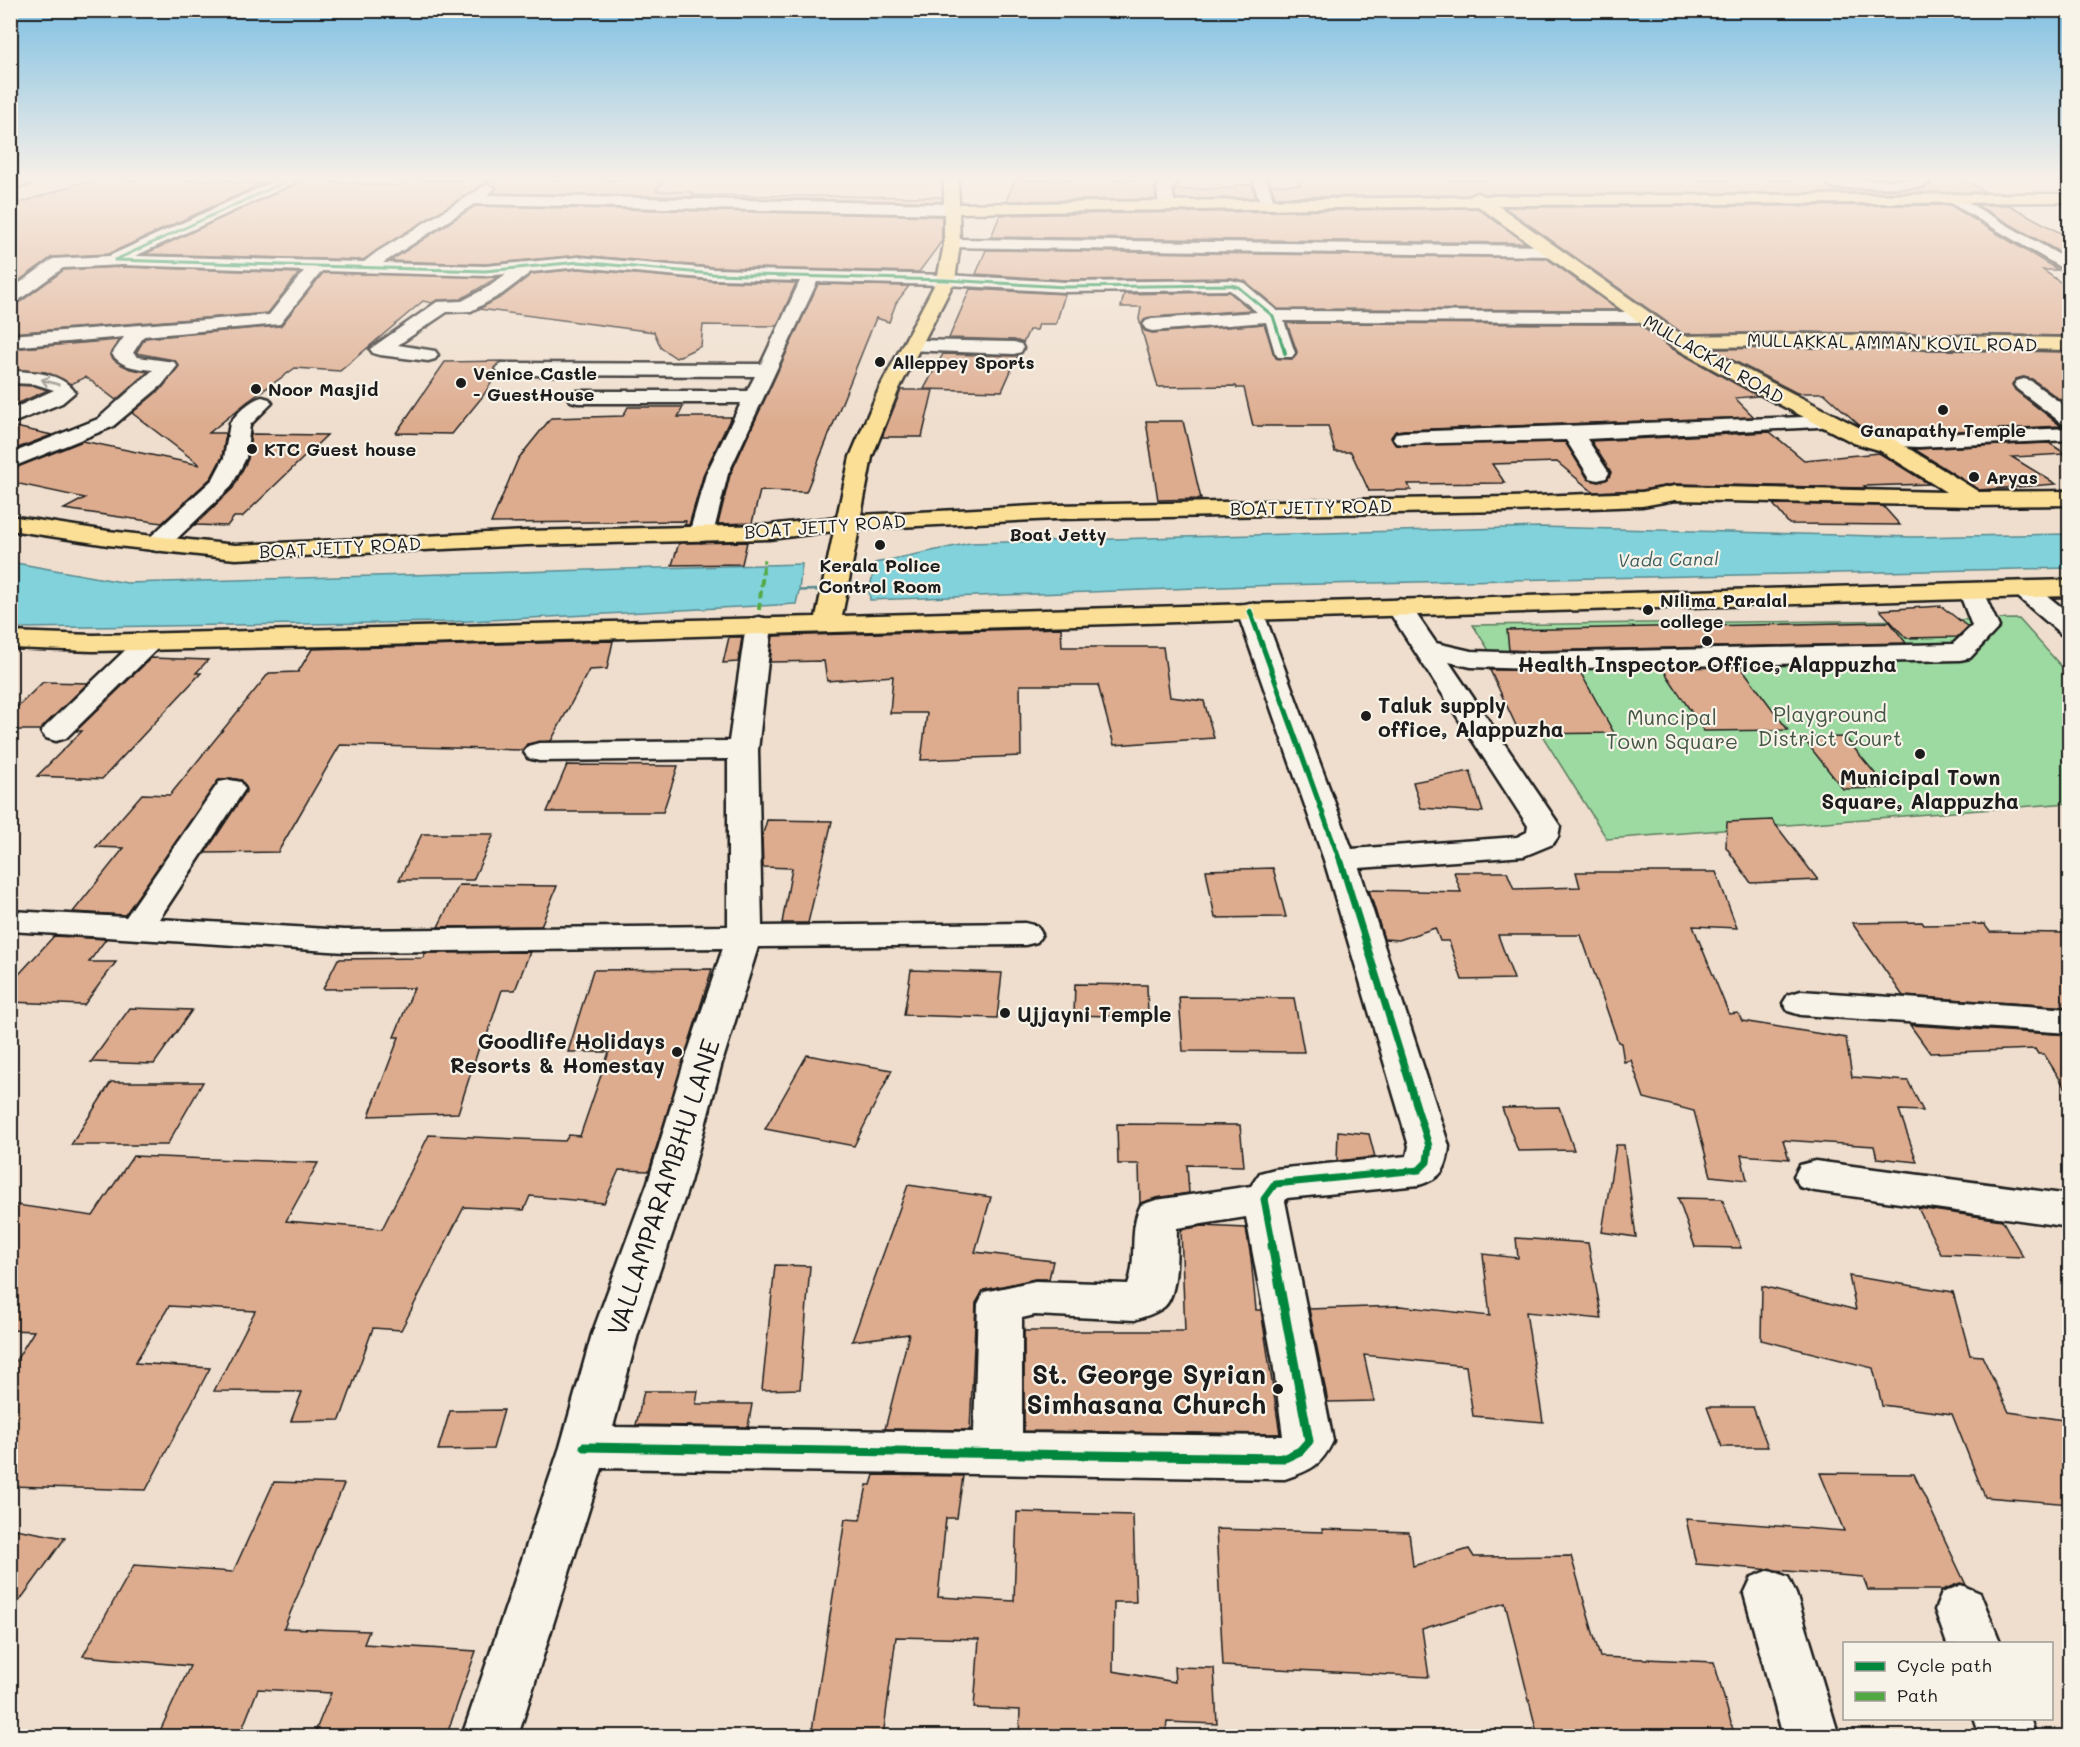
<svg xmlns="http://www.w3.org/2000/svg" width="2080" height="1747" font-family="Mali,sans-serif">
<rect width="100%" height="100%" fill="#efdecd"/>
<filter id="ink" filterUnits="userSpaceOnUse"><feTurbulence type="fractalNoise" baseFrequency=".0167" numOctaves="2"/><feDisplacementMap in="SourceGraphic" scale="12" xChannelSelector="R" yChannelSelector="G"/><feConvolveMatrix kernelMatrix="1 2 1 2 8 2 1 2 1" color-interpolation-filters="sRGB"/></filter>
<g filter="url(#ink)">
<polygon fill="#eacfba" points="683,180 930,180 931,207 660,202"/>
<polygon fill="#9ddaa1" stroke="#5c7b5e" stroke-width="1.5" points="2019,619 2069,675 2069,803 1607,839 1473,625"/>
<polygon fill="#81d2db" stroke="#59898f" stroke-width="1.5" points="1540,527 1913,537 2070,534 2069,568 1277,585 870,600 869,590 799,591 796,604 451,622 21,628 11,625 10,562 127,583 802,564 799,590 870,588 875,563 970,543"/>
<g fill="#ddac8f" stroke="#1c1c1c" stroke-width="1.5">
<polygon points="98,180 234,180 234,183 264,183 108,254 52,257 10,287 10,206 81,183 89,183"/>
<polygon points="302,180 397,186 408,180 664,180 656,191 694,192 692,195 942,197 942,202 493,193 497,188 487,182 363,260 145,254"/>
<polygon points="1015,180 1161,180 1155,188 1156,199 1006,201"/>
<polygon points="1298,180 1829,180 1825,185 1834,190 1922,189 1930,185 1930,180 1964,180 1986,192 1485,194 1477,191 1468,195 1275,197 1271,185 1300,185"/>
<polygon points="1235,185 1252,185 1256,198 1176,199 1174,190 1236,188"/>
<polygon points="1950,205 2058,270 2043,270 2070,289 2070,336 1794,332 1684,334 1504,207"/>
<polygon points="1976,205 2009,205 2070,238 2070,258"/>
<polygon points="475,206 942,216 942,241 919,272 713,267 579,255 485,264 390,261"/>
<polygon points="1477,208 1526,243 991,237 1000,215"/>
<polygon points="986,250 1546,258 1618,310 1278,309 1245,281 1231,278 1066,280 976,274"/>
<polygon points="122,267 299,273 268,313 10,333 10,303 20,302 64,270"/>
<polygon points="579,269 713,281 796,283 777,326 703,325 701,346 676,358 661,348 654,332 479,309 503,296 532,274"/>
<polygon points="323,273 498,277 461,299 437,300 432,303 423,301 340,371 295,368 247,402 209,433 226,433 222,457 211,478 162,523 64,509 85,498 10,482 10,470 83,441 200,465 132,413 163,387 179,366 174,360 136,353 145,338 280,326"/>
<polygon points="818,284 909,286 896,303 889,322 876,318 806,492 760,491 752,523 718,524 730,475"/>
<polygon points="970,289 1065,294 1056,324 1039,324 1037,330 1029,330 1023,343 1014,340 949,338"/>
<polygon points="1229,292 1251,310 1152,317 1144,320 1141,326 1145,331 1152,333 1264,324 1276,358 1292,359 1297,352 1287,323 1638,324 1671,348 1758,396 1735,398 1754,417 1404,430 1396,431 1391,437 1396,445 1565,442 1588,479 1599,482 1608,479 1611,472 1591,441 1770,432 1804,460 1879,453 1929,484 1864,486 1866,488 1675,484 1642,490 1593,492 1557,462 1492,464 1505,483 1408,484 1411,490 1369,491 1351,452 1335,452 1328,426 1253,426 1244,388 1237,388 1236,386 1158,387 1144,338 1139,319 1141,307 1121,307 1124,294"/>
<polygon points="119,340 110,354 114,360 130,369 148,372 116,400 86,377 71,384 46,372 10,369 10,349"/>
<polygon points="1794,348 2070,352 2070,407 2032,379 2023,377 2016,379 2012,384 2015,390 2061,426 1918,433 1869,430 1859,425 1824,393 1797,393 1711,349"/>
<polygon points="943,354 1014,356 1018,355 1002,391 924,389"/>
<polygon points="503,361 494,368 497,374 483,396 452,434 396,433 445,362"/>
<polygon points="10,385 35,386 48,390 10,407"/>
<polygon points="901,390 933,390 922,437 882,437"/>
<polygon points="628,407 683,407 678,417 731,417 704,473 689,525 685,525 686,521 491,523 518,459 551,418 623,416"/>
<polygon points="1146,421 1183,421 1201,499 1158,500"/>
<polygon points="11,426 52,435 10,451"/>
<polygon points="251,434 327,435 242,517 234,517 227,526 195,525 233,488 248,459"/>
<polygon points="2049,443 2066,454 2012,457 2056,484 1979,490 1914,449"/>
<polygon points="1773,504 1883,506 1900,525 1789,524"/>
<polygon points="747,542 742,564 672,565 679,543"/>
<polygon points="1941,606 1968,627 1957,637 1906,638 1880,610"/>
<polygon points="1890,622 1906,643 1531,651 1509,650 1507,630"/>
<polygon points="1061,628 1062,647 1163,647 1170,697 1204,701 1214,738 1114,745 1098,685 1020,685 1021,756 921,760 927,713 890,713 893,676 827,681 824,661 770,662 773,636"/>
<polygon points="729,637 742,637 738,662 723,663"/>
<polygon points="613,641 607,669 589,670 551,741 527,744 523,750 340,745 278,852 205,853 247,790 241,780 230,778 219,780 125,915 73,912 124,848 96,847 142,794 170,795 269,673 298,672 312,649"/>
<polygon points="151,658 208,660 196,673 201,673 102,779 37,776 82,731 76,731"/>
<polygon points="1741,667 1788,730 1704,731 1662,668"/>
<polygon points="1490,670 1579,670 1614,733 1520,734"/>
<polygon points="43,682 88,683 40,730 10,730 10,714"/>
<polygon points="1845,737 1887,788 1843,789 1803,738"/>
<polygon points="567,765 678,766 663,812 547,812"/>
<polygon points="1470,771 1483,812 1421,808 1413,782"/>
<polygon points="767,820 832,821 808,923 782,923 792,868 763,867 762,837"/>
<polygon points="1772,820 1818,880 1751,883 1726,847 1727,822"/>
<polygon points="422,834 494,834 473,880 399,880"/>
<polygon points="1273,868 1286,917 1215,918 1206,870"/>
<polygon points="1454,872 1507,872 1514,889 1580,887 1576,872 1716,872 1737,928 1693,926 1729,1014 1738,1013 1742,1021 1846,1038 1852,1077 1908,1081 1923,1111 1899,1110 1917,1162 1877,1158 1874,1146 1783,1140 1789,1159 1741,1155 1747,1180 1711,1176 1694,1111 1644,1098 1631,1060 1624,1062 1621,1043 1618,1042 1581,935 1498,935 1514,979 1462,980 1449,941 1440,941 1435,928 1399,940 1384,939 1369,890 1461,892"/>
<polygon points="459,885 557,886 541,926 438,927"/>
<polygon points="1922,922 1924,925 1984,924 1990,932 2070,933 2070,1007 1903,996 1852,923"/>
<polygon points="54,936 106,939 89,962 116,962 84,1005 10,1002 10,984"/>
<polygon points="530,952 515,990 502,990 487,1035 483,1035 458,1113 369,1116 399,1037 394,1037 414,988 323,989 338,959 423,958 425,953"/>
<polygon points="712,969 649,1171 619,1170 604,1203 530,1196 524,1210 464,1207 401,1330 373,1328 340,1420 291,1421 302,1392 214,1391 255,1311 169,1306 135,1363 210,1368 146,1490 10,1486 10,1370 34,1331 10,1330 10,1204 93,1216 133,1156 318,1163 286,1221 382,1229 429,1135 565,1141 569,1135 580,1136 609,1052 568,1052 593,970"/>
<polygon points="911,970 1002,973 997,1018 904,1015"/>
<polygon points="1075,984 1147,985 1148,1017 1074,1015"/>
<polygon points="1179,997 1294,998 1304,1052 1183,1051"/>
<polygon points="130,1008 192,1010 154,1064 91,1062"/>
<polygon points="1910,1025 2070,1035 2070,1095 2044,1054 2038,1054 2035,1049 1930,1053"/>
<polygon points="807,1055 892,1070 854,1146 765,1129"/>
<polygon points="111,1082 203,1082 167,1145 71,1145"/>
<polygon points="1559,1107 1574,1150 1518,1151 1502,1108"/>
<polygon points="1117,1124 1240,1125 1244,1166 1187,1165 1189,1193 1156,1198 1140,1203 1139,1164 1118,1164"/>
<polygon points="1338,1131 1369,1134 1375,1157 1337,1161"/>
<polygon points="1616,1145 1624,1145 1636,1237 1602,1232"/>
<polygon points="908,1185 991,1197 975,1252 1053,1261 1049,1279 1035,1279 984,1290 976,1303 970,1430 885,1429 909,1334 852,1341"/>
<polygon points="1678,1198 1722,1199 1741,1248 1695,1247"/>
<polygon points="1918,1208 2002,1220 2023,1257 1941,1254"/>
<polygon points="1202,1226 1246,1228 1251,1258 1256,1310 1261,1310 1280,1434 1024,1431 1024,1331 1185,1331 1181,1230"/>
<polygon points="1516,1238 1588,1243 1602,1319 1526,1312 1543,1422 1473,1416 1466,1366 1364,1355 1374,1401 1328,1402 1309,1309 1400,1306 1490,1316 1483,1254 1518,1258"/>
<polygon points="775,1265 810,1266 800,1389 762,1390"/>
<polygon points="1849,1276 1953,1292 1970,1355 1982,1356 2009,1412 2070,1421 2070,1504 1985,1497 1952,1414 1882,1405 1873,1368 1761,1340 1762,1286 1856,1310"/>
<polygon points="644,1391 698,1391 696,1404 752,1404 748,1427 636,1425"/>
<polygon points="1707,1407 1753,1407 1768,1447 1722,1447"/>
<polygon points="504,1410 493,1449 438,1450 450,1411"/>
<polygon points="1820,1473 1914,1474 1966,1585 1960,1583 1942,1590 1868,1590 1863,1577 1696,1564 1686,1519 1844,1531"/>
<polygon points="874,1475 963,1476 957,1518 946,1518 938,1597 1014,1601 1017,1512 1133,1515 1136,1602 1114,1602 1113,1671 1175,1682 1174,1667 1214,1668 1217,1724 1167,1722 1165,1737 1019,1737 1020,1710 974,1708 979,1639 896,1637 883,1737 811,1737 845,1519 860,1520 867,1485 871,1485"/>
<polygon points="274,1482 344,1484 284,1628 369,1631 364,1644 476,1651 446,1737 313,1737 331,1693 258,1689 239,1737 159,1733 190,1666 83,1656 134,1565 233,1572"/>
<polygon points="10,1528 65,1538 10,1614"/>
<polygon points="1216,1529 1323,1532 1322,1529 1409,1532 1413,1566 1469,1549 1474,1557 1571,1556 1600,1657 1714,1662 1735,1737 1538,1737 1505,1603 1422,1629 1429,1677 1223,1666"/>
</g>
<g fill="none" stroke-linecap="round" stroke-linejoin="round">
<defs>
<g id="minor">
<polygon points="10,180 33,180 31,183 10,189"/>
<path d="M277,180H296L294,183L135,256L364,262L377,252L488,184L495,188L487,195L951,204L959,209L951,214L474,204L383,263L485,266L579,257L713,269L946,275L1066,282L1231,280L1244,283L1277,311L1641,312L1647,313L1650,317L1647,321L1641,322L1284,321L1295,353L1292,357H1278L1275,353L1266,322L1152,331L1146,329L1143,325L1146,321L1152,319L1257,312L1230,290L1066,292L946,285L817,282L728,474L713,534L709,539L701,541L693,539L689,534L706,474L741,403H578L571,401L568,397L571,393L578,391H747L755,376L506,375L499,373L496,369L499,365L506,363L761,364L800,281L713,279L579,267L531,272L502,294L471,311L447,312L398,345L435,351L438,355L435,359L428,361L380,355L373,353L370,349L437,302L462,301L490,286L506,274L485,276L322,271L280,324L144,336L133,353L138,357L174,362L177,366L162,385L112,427L10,468V454L98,419L153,370C138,368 122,368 112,354L124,337L10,347V335L269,315L304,271L122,265L63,268L19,300L10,301V290L53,259L109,256Z"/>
<polygon points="1164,180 1179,180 1172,189 1175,205 1167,210 1159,205 1157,188"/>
<polygon points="1253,180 1267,180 1274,203 1271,206 1261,206"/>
<polygon points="1833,180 1927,180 1929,183 1922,187 1834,188 1827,184"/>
<polygon points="1951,193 2070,261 2070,273 1946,200 1944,197"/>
<polygon points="952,239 1550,246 1558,251 1550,256 946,247 944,244"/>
<polygon points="912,340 1014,342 1021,344 1023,348 1021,352 1014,354 905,350 903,346 905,342"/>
<path d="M10,371C33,372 61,372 75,392L62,403L10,424V410L54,390L35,384L10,383Z"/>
<polygon points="2024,379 2031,381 2070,410 2070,426 2063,424 2017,389 2014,385 2017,381"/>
<path d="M262,397L269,399L272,403L250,425L246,458L231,487L166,549L157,551L148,549L145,544L148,539L213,479L224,458L230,423C237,413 250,400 262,397Z"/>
<polygon points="1830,416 1837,418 1840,422 1837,426 1587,439 1609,473 1606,478 1598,480 1590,478 1566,440 1404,444 1396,443 1393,438 1396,433 1404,432"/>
<polygon points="2070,428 2070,440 1918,447 1862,444 1854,443 1851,438 1854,433 1862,432 1918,435"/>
<polygon points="2026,583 2035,586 2070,614 2070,636 2061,634 2017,596 2013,591 2017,586"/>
<path d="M1972,584L1981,587L1999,627L1970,658L1960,660L1531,669L1471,667L1449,662L1560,826L1558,837L1553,844L1524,856L1359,868L1449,1146C1447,1169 1442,1178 1419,1185L1287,1198L1285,1201L1333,1441C1321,1466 1311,1470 1285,1479L602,1468L518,1736H462L560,1447L592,1334L648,1182L683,1066L723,948L345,952L10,931V911L126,917L219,782L230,780L241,782L245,789L159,919L345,930L728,926V759L539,761L528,758L524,752L528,746L539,743L729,741L746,625L750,619L759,617L768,619L772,625L758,750L762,926L1025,923L1037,926L1042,934L1037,942L1025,945L758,947L721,1066L690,1182L638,1334L613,1427L974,1432L978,1304L984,1292L1035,1281L1128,1284C1138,1259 1128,1229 1141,1205L1156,1200L1251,1186L1260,1173L1275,1169L1407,1156L1409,1146L1324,860L1237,611L1241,605L1250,603L1259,605L1263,611L1352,849L1517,837L1527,832L1528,826L1386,607L1390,602L1399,599L1408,602L1436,643L1471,651L1531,653L1953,644L1972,626L1959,592L1963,587ZM1246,1217L1273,1362L1283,1436L1022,1433V1318L1035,1315L1135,1320C1145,1316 1157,1313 1165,1306C1179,1292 1176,1248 1177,1228Z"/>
<polygon points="149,634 158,636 162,642 158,648 66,738 56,741 46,738 41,732 46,726 140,636"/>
<polygon points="1801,991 2070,1009 2070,1033 1801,1015 1788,1011 1783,1003 1788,995"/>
<polygon points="1815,1161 2070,1195 2070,1227 1815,1191 1800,1187 1794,1176 1800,1165"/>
<polygon points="1770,1570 1788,1577 1796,1594 1839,1736 1783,1736 1744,1594 1752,1577"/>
<polygon points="1961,1585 1980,1593 2001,1644 1947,1644 1935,1610 1942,1593"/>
<polygon points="1974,1718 2030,1718 2036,1736 1980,1736"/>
</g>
<path id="major" d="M944,180H958L959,204L1469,197L1476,193L1485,196L2070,194V202L1497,205L1683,336L1794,334L2070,338V350L1794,346L1702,347L1870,433L1895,440L1979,492L2070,491V505L1974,506L1675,500L1642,506L1510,511L1055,519L859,529L842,616L2070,580V596L422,644L93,651L10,648V632L93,635L816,617L834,531L770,539L527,545L235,559L108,545L10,530V516L108,531L235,545L527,531L770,525L837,517L850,457L879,389L937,280L944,244ZM1478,206L1672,346L1738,383L1854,443L1879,450L1946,492L1675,486L1642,492L1510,497L1055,505L861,515L872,457L899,389L955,280L960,244L959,213Z"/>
</defs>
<use href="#minor" stroke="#1c1c1c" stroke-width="5"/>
<use href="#major" stroke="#1c1c1c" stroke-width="5"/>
<use href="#minor" fill="#f7f3e8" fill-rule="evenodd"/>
<use href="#major" fill="#fbdf96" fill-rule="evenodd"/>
<polyline stroke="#52a943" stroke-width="3" stroke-dasharray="6 3" stroke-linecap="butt" points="763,572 764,559"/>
<polyline stroke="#52a943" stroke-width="4" stroke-dasharray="8 4" stroke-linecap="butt" points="759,610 763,571"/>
<defs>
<polyline id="cycleway-far4" points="289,180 115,260 485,271 579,262 713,274 946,280 1066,287 1231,285 1238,287 1273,316 1284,350"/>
<polyline id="cycleway-far3" points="1284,349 1285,353"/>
<polyline id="cycleway-far2" points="1250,611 1341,864"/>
<polyline id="cycleway-far1" points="1273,1246 1264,1199 1275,1184 1419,1170 1427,1162 1429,1146 1341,862"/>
<polyline id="cycleway" points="584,1447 1285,1458 1300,1451 1309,1441 1272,1245"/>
</defs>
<use href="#cycleway-far4" stroke="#f7f3e8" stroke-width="5"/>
<use href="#cycleway-far3" stroke="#f7f3e8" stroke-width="6"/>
<use href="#cycleway-far2" stroke="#f7f3e8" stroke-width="8"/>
<use href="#cycleway-far1" stroke="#f7f3e8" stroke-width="10"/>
<use href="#cycleway" stroke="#f7f3e8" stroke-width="13"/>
<use href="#cycleway-far4" stroke="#00873e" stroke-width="3"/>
<use href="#cycleway-far3" stroke="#00873e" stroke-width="4"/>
<use href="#cycleway-far2" stroke="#00873e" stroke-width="5"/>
<use href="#cycleway-far1" stroke="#00873e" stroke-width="7"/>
<use href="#cycleway" stroke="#00873e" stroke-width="9"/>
</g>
<defs><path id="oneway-shaft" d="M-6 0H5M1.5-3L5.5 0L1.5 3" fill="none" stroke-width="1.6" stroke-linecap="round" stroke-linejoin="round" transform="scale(1.5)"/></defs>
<use stroke="#94928c" href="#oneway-shaft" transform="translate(50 382) rotate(-163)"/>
</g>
<linearGradient id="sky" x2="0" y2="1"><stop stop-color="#7fc0e3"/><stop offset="0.42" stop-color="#f8f0e8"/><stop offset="1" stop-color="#f8f0e8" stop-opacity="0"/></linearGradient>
<rect width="2080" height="425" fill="url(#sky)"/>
<g fill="#1c1c1c" stroke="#f7f3e8" stroke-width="2">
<circle cx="880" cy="362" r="6"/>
<circle cx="461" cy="383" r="6"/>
<circle cx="256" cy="389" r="6"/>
<circle cx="1943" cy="410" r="6"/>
<circle cx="252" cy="449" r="6"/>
<circle cx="1974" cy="477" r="6"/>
<circle cx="880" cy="545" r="6"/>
<circle cx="1648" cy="610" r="6"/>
<circle cx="1707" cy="641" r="6"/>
<circle cx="1366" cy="716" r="6"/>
<circle cx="1920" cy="754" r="6"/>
<circle cx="1005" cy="1013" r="6"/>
<circle cx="677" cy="1052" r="6"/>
<circle cx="1278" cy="1389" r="6"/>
</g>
<g text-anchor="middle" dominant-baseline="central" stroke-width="4.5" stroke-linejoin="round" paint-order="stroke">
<g font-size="18" fill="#1c1c1c" stroke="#f7f3e8">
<text transform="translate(1892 342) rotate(1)">MULLAKKAL AMMAN KOVIL ROAD</text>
<text transform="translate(1714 359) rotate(30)">MULLACKAL ROAD</text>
<text transform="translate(1311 507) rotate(-1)">BOAT JETTY ROAD</text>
<text transform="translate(825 526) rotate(-4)">BOAT JETTY ROAD</text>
<text transform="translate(340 547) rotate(-3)">BOAT JETTY ROAD</text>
</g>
<g font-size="18" font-weight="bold" fill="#1c1c1c" stroke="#f7f3e8" text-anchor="start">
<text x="892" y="362">Alleppey Sports</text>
<text x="473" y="373">Venice Castle<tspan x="473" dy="21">- GuestHouse</tspan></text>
<text x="268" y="389">Noor Masjid</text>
<text x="1943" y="430" text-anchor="middle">Ganapathy Temple</text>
<text x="264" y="449">KTC Guest house</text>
<text x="1986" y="477">Aryas</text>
<text x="880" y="565" text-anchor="middle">Kerala Police<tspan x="880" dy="21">Control Room</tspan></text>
<text x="1660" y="600">Nilima Paralal<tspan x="1660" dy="21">college</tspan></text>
</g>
<g font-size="18" font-weight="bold" fill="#1c1c1c" stroke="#f7f3e8">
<text x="1058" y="534">Boat Jetty</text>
</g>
<g font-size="18" font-style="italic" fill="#3f5c5f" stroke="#f7f3e8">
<text transform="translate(1668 559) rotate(-1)">Vada Canal</text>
</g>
<g font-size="21" font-weight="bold" fill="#1c1c1c" stroke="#f7f3e8">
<text x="1707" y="663">Health Inspector Office, Alappuzha</text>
<text x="1378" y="704" text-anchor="start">Taluk supply<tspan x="1378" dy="24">office, Alappuzha</tspan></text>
<text x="1920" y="776">Municipal Town<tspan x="1920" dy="24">Square, Alappuzha</tspan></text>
<text x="1017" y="1013" text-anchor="start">Ujjayni Temple</text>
<text x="665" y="1040" text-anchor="end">Goodlife Holidays<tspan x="665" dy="24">Resorts &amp; Homestay</tspan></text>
</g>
<g font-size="21" fill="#435544" stroke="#f7f3e8">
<text x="1830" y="713">Playground<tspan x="1830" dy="24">District Court</tspan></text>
<text x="1672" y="716">Muncipal<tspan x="1672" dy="24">Town Square</tspan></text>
</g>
<g font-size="26" fill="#1c1c1c" stroke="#f7f3e8">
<text transform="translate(663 1187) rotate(-72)">VALLAMPARAMBHU LANE</text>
</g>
<g font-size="26" font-weight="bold" fill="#1c1c1c" stroke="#f7f3e8" text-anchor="end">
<text x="1266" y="1374">St. George Syrian<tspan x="1266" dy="30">Simhasana Church</tspan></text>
</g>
</g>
<rect width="2080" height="1747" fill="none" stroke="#f7f3e8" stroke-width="36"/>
<rect x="18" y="18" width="2044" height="1711" fill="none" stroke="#1c1c1c" stroke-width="2" filter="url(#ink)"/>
<rect x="1843" y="1642" width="210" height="78" fill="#f7f3e8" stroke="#9f9d96" stroke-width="1.5"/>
<rect x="1855" y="1662" width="30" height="9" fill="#00873e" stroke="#9f9d96" stroke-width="1.5"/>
<text x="1897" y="1672" font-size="18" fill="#1c1c1c">Cycle path</text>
<rect x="1855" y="1692" width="30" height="9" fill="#52a943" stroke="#9f9d96" stroke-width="1.5"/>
<text x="1897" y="1702" font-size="18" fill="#1c1c1c">Path</text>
</svg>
